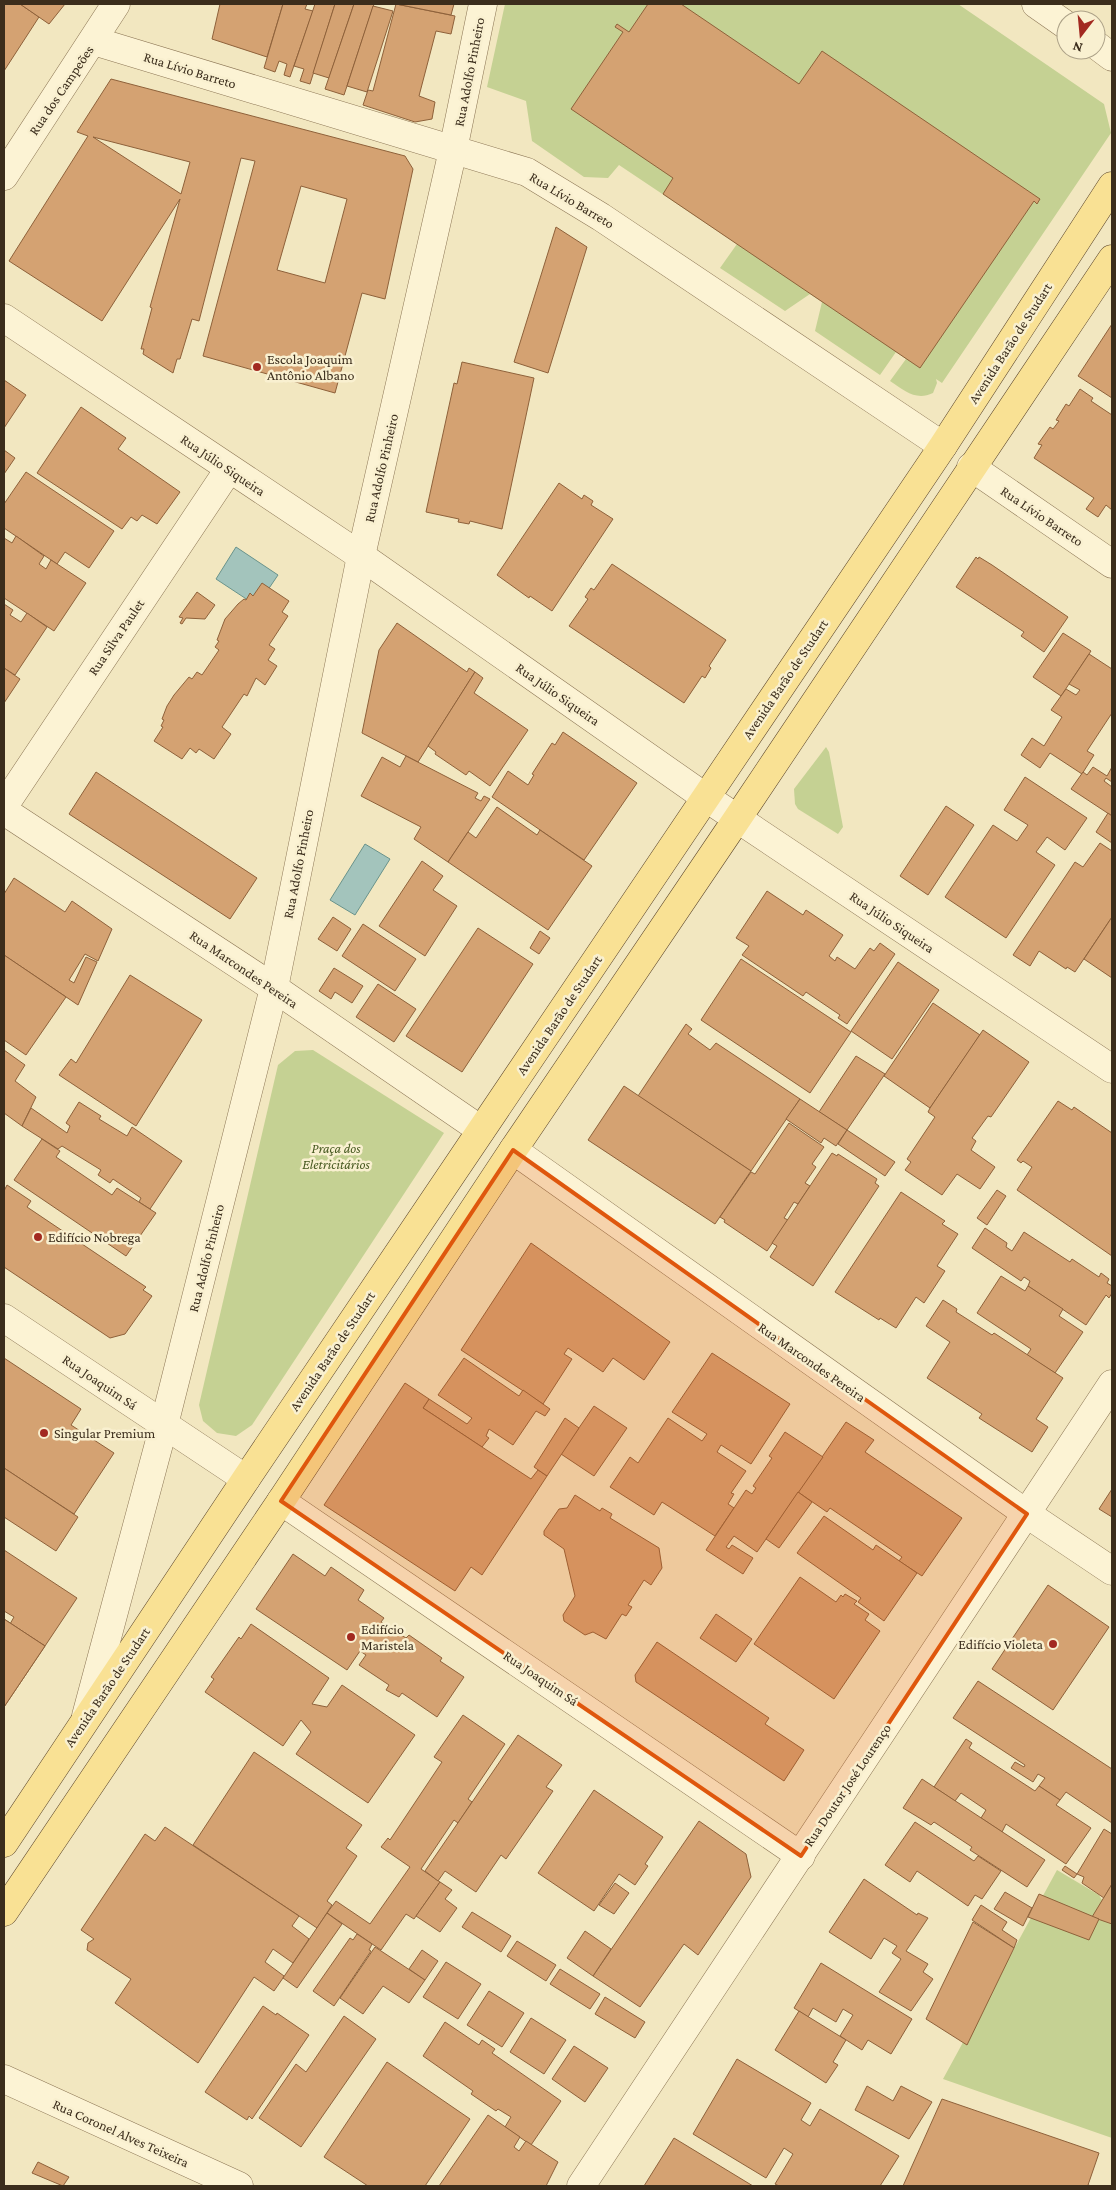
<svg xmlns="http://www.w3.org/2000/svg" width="1116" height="2190" font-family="'Crimson Pro',serif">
<rect width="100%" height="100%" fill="#f2e7c0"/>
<g fill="#c5d193">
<path d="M505,4H958L1104,104L1111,133L942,383L936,379L937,383L933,393C916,401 905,391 890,381L906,359L896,352L880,375L815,331L822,302L810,294L785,311L720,268L737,244L619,165L608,178L584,177L532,141L526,101L487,87Z"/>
<polygon points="826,747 829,752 843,827 838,834 798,809 795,804 794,789"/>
<polygon points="313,1050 444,1133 252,1425 236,1436 217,1433 203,1421 199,1405 278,1065 295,1051"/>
<polygon points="1057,1870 1099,1895 1102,1900 1112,1907 1112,2138 943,2079"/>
</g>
<g fill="#a3c4bc" stroke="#69938b">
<polygon points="236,547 278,575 257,606 216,579"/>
<polygon points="365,844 390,859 355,915 330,900"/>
</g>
<g fill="#d4a272" stroke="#8e613a" fill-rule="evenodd">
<polygon points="4,4 20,4 39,17 4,71"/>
<polygon points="20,4 65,4 49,24"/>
<polygon points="220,4 283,4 267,57 212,39"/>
<polygon points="283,4 307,4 305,9 313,11 290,77 284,75 287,64 279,61 275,72 264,68"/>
<polygon points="315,4 335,4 310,84 300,81 304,69 294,66"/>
<polygon points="335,4 354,4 329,78 313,73"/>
<polygon points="354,4 374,4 344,95 325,89"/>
<polygon points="396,4 455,16 451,34 436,31 419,96 435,102 432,119 415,122 363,105 368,90 373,91"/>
<polygon points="396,4 454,4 451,15"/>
<polygon points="648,4 681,4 799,84 822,51 1040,199 1037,204 1034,201 920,368 663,194 673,178 571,109 623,32 615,27 617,24 629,32"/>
<polygon points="373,6 393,11 367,92 347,86"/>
<path d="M111,79L405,156L413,169L385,299L362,293L335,393L203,356L255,161L241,158L199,321L192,319L180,359H177L173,373L143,354L144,349H141L152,308L150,307L180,199L102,321L9,261L88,136L77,132ZM93,137L190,162L181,194ZM301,186L347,199L325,283L277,270Z"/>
<polygon points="556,227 587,247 548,373 514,362"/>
<polygon points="1112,324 1112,398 1078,376"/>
<polygon points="462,362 534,378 502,529 470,521 469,524 458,522 459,519 426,512 454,383 457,384"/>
<polygon points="4,380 26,395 4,428"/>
<polygon points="1080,389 1093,398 1091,401 1112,415 1112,510 1106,505 1098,517 1086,509 1094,498 1034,458 1042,445 1038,444 1050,427 1053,429 1059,421 1056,420 1066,404 1069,406"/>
<polygon points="81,407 126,438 118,449 180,492 157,524 142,515 137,521 131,517 122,529 37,473"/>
<polygon points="4,450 15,458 4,474"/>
<polygon points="26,472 114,531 89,568 65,552 57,564 4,528 4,504"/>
<polygon points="559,483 582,499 584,495 593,501 591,505 613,519 552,611 530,596 529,598 497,575"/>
<polygon points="16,536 44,556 39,564 46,569 51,560 86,583 54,631 4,598 4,538 12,543"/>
<polygon points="976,557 978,559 979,557 992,565 1068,617 1044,652 1021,636 1024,632 956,587"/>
<polygon points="612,564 726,640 709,666 711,668 705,678 702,676 684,703 569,626 588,599 585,597 591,588 594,590"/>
<polygon points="262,583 289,601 282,612 288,616 269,645 275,649 268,660 277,666 265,685 256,678 247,696 244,694 222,727 231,734 214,759 199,749 196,753 190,748 182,759 154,741 163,727 161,726 164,720 162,719 167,706 174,695 189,677 192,679 197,672 202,675 219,650 215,647 219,641 217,640 225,619 238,604 244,599 246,600 250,593 253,596"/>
<polygon points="197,592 215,605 205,619 186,618 182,624 180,623 183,618 179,617"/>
<polygon points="4,604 13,610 10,615 21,622 27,613 47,627 15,675 4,668"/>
<polygon points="397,623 467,672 469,668 475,672 418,762 362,733 379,650"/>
<polygon points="1063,633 1091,651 1061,696 1033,677"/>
<polygon points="1089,654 1112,669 1112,713 1087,751 1094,755 1082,774 1050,753 1040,768 1021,755 1032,738 1044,746 1062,717 1051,710 1066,689 1076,695 1080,690 1069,684"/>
<polygon points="4,668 20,679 4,703"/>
<polygon points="475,672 483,678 474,693 528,730 490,786 469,771 466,775 435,754 436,752 428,746"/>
<polygon points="563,732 637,783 584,860 492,797 508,771 528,785 534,775 532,774 552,743 555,745"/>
<polygon points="406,756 478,793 475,798 481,801 484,796 490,799 448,862 414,839 421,827 361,796 382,757 400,767"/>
<polygon points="1093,767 1107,776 1112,767 1112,782 1106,778 1104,781 1112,787 1112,816 1071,789 1083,772 1087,775"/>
<polygon points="96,772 257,878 230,919 69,814"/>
<polygon points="1025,777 1087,818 1065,850 1047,837 1036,852 1055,865 1006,938 945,897 993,825 1017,841 1028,825 1004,810"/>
<polygon points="946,806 974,825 928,895 900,876"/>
<polygon points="497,807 537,835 540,830 592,866 548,930 448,862 468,832 476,838"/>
<polygon points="1108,813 1112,816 1112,843 1096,832"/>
<polygon points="1100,843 1112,851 1112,917 1075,972 1067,967 1066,969 1039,951 1030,966 1013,955 1075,862 1083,867"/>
<polygon points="422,861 443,876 433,890 457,906 425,956 379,926"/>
<polygon points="14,878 65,912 72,901 112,929 98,961 85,954 69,980 74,983 86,957 97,962 78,1005 4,955 4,894"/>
<polygon points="767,891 803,915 806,910 843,935 829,956 835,961 837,957 855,969 870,948 874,951 880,943 895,954 847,1024 838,1018 840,1015 806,992 803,996 742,955 749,946 736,938"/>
<polygon points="333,917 351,929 337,951 318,939"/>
<polygon points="1112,917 1112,978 1084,959"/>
<polygon points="363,924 416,959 395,991 342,956"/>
<polygon points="478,928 533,964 462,1072 406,1036"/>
<polygon points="540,931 550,938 539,954 530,948"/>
<polygon points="4,955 66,997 26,1055 4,1040"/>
<polygon points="741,959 851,1032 810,1093 701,1020"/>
<polygon points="898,962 939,990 892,1059 851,1031"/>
<polygon points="334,968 363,986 352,1003 335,992 331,999 319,991"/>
<polygon points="130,975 202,1020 136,1126 59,1075 71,1059 76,1063"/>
<polygon points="378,984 416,1009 394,1042 356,1017"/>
<polygon points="933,1003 980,1035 930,1108 884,1076"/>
<polygon points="686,1024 692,1029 688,1034 710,1050 716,1043 800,1099 751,1171 638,1096"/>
<polygon points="983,1030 1029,1062 991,1117 988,1116 972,1138 976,1141 971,1150 995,1167 980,1189 957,1174 942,1195 905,1170 911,1162 907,1159 935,1117 928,1112 930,1108"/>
<polygon points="4,1050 25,1065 15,1081 36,1097 22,1126 4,1113"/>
<polygon points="856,1056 885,1074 847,1130 819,1112"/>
<polygon points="624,1086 751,1171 715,1224 588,1140"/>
<polygon points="800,1099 847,1130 836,1146 824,1138 821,1143 786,1119"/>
<polygon points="1058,1101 1072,1110 1074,1107 1112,1133 1112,1256 1017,1190 1032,1167 1023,1161 1021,1163 1017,1160"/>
<polygon points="79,1102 101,1116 99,1119 127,1136 132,1127 182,1161 150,1209 139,1202 141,1198 113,1179 110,1183 98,1175 101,1170 62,1146 58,1149 22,1126 31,1108 67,1133 70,1126 66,1123"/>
<polygon points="789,1123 824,1147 812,1164 816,1167 805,1183 810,1186 798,1204 794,1202 784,1218 788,1220 767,1251 724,1222 725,1220 720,1217 751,1172 755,1174"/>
<polygon points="847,1130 895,1162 885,1176 838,1144"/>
<polygon points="42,1139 60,1151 56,1157 112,1195 117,1188 156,1213 126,1256 14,1180"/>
<polygon points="832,1153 837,1156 838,1154 877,1179 875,1183 879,1186 813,1286 770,1257 777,1246 772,1243"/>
<polygon points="7,1185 31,1201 27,1207 146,1287 143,1290 152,1296 125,1334 110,1338 4,1267 4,1191"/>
<polygon points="997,1190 1006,1196 987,1225 977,1218"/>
<polygon points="901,1192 945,1221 942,1224 958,1234 937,1266 945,1271 924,1303 916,1297 896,1328 880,1318 879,1320 835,1292"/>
<polygon points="985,1228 1007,1243 1006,1247 1012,1251 1024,1232 1070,1262 1072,1259 1099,1277 1101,1273 1109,1279 1107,1283 1112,1286 1112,1293 1109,1298 1106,1295 1086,1325 1028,1286 1030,1281 1024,1277 1021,1281 972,1248"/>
<polygon points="531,1243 670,1342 644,1380 613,1358 603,1372 568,1348 564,1354 572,1359 543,1404 461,1350"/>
<polygon points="1001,1276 1025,1291 1028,1286 1063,1309 1059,1316 1083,1332 1055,1373 1027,1355 1031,1349 977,1313"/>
<polygon points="943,1300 957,1309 956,1312 992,1335 994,1333 1063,1378 1036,1419 1048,1427 1032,1452 979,1418 982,1414 927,1378 950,1342 926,1326"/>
<polygon points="712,1353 790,1404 751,1464 721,1445 717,1452 746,1471 731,1493 734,1494 728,1504 734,1508 715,1536 662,1502 654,1515 610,1487 630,1457 638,1463 668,1418 702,1441 707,1434 672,1412"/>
<polygon points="4,1358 81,1409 71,1425 114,1453 74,1514 4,1468"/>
<polygon points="464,1358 519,1396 523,1390 550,1409 545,1416 536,1411 513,1445 489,1429 486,1436 489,1438 482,1447 423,1408 429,1399 467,1424 472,1418 438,1395"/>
<polygon points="405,1383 429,1399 423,1408 482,1447 531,1479 538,1470 547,1476 482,1575 471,1567 455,1591 324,1505"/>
<polygon points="594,1406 627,1428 594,1476 561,1454"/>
<polygon points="565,1418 579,1428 547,1476 534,1467"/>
<polygon points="846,1422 874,1440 865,1452 962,1518 922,1576 899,1561 902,1557 830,1508 827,1512 798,1492"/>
<polygon points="785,1432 823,1457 757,1552 734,1536 726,1547 729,1549 732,1545 753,1558 743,1574 706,1550 746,1490 752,1494 756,1488 753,1486 772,1458 769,1456"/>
<polygon points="4,1468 78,1517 56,1551 4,1517"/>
<polygon points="1112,1489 1112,1517 1099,1509"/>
<polygon points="798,1492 812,1502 779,1548 766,1539"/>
<polygon points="575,1495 600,1511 602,1508 612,1514 610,1518 659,1548 662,1568 651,1585 644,1580 628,1605 632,1607 626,1616 622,1614 606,1639 593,1632 585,1635 564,1621 563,1615 575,1596 564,1549 544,1535 544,1531 559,1509 567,1508"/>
<polygon points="824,1516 873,1550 876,1545 917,1573 884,1621 858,1602 861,1598 797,1553"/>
<polygon points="4,1550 77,1598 45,1646 10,1624 14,1617 4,1611"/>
<polygon points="293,1554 325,1576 331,1567 364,1590 358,1600 384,1618 381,1622 406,1638 409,1635 442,1658 440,1661 464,1677 437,1717 402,1693 399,1697 386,1690 389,1685 359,1665 366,1655 360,1651 347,1670 256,1609"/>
<polygon points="800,1577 836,1602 841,1595 843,1597 845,1594 857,1601 854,1604 869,1614 865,1620 880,1631 834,1699 754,1644"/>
<polygon points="1048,1585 1109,1627 1053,1710 992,1669"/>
<polygon points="716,1614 752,1639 736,1662 700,1638"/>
<polygon points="4,1619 45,1646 4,1707"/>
<polygon points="4,1619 45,1646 4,1707"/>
<polygon points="251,1624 329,1678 312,1704 327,1707 342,1685 415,1735 368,1803 296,1754 311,1732 301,1720 283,1746 205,1692 214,1679 211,1677 239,1637 241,1639"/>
<polygon points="657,1642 769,1718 765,1724 804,1750 784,1781 636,1682 635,1675"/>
<polygon points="978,1681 1112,1769 1112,1823 1066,1792 1060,1800 1039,1786 1045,1778 1038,1774 1033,1782 1011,1768 1015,1762 1024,1767 1025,1765 953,1718"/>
<polygon points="463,1715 505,1744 468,1799 472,1802 458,1823 454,1820 421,1869 440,1882 414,1919 406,1914 381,1950 327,1913 336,1901 370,1924 410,1867 381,1847 388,1838 390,1840 442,1762 434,1757"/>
<polygon points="518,1735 562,1765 546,1787 553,1791 506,1859 501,1855 476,1892 445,1871 438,1881 425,1871"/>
<polygon points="966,1739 972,1743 969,1748 1035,1791 1039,1786 1060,1800 1056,1805 1091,1828 1066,1864 1006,1824 1002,1832 981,1818 986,1810 961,1793 955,1801 934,1787"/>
<polygon points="254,1752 362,1825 346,1848 357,1856 327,1901 332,1905 317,1928 193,1845"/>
<polygon points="922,1779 1045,1860 1027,1887 970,1850 972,1847 934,1822 931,1825 903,1808"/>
<polygon points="594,1790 663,1837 645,1864 648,1866 635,1885 619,1874 594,1911 538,1873"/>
<polygon points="699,1821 746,1854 751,1877 698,1955 684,1944 640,2007 593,1976"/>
<polygon points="915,1822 974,1861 978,1856 1001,1871 982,1899 975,1895 968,1906 917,1871 910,1882 885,1865"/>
<polygon points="165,1827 299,1916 292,1926 309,1939 293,1963 273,1949 265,1962 284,1976 283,1978 274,1991 254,1977 198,2063 115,2003 131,1979 87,1950 88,1943 94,1939 81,1930 145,1834 155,1841"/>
<polygon points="1104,1829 1112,1834 1112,1884 1104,1898 1082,1883 1084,1877 1077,1874"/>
<polygon points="1065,1866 1077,1874 1074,1878 1062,1870"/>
<polygon points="864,1879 917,1915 918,1913 928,1918 906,1951 928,1964 923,1972 933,1979 911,2011 879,1992 901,1959 892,1953 897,1946 884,1938 871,1959 829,1932"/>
<polygon points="440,1882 452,1890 445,1899 457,1908 440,1932 416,1916"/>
<polygon points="615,1883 629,1893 614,1914 599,1905"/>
<polygon points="1112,1884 1112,1924 1092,1917"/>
<polygon points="1005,1892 1032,1908 1023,1926 994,1909"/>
<polygon points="1039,1894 1099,1919 1089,1940 1028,1917"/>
<polygon points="981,1905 1007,1922 1002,1930 1017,1940 1014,1948 972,1920"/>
<polygon points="472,1912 511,1936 501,1952 462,1927"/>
<polygon points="327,1913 342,1924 297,1988 283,1978"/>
<polygon points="973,1922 1014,1948 967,2045 926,2019"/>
<polygon points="585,1931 611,1949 593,1976 567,1958"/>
<polygon points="357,1934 372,1944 369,1950 371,1951 334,2006 313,1991 350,1938 353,1940"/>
<polygon points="517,1941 556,1965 546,1981 507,1956"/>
<polygon points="375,1947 425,1980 409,2003 383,1986 363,2014 340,1998"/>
<polygon points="422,1950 438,1961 425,1980 409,1969"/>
<polygon points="446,1962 481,1984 458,2019 423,1997"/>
<polygon points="821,1963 912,2019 891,2054 868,2040 862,2050 840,2036 853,2015 843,2009 836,2022 813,2008 808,2017 794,2008"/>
<polygon points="560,1969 600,1994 590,2009 550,1984"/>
<polygon points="489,1991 524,2013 502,2047 467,2025"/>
<polygon points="605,1997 645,2022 635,2038 595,2014"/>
<polygon points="263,2006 276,2015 277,2013 309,2035 252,2119 249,2116 247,2120 205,2092"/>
<polygon points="799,2011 846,2040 833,2062 838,2065 826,2083 775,2050"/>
<polygon points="344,2016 376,2039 301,2147 259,2118 296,2064 306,2072"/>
<polygon points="531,2018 566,2040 544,2074 510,2052"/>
<polygon points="445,2022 479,2045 482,2040 495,2049 492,2053 561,2101 531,2145 505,2127 511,2117 498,2109 496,2111 471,2094 473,2091 423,2056"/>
<polygon points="574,2046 608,2068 585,2102 552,2079"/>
<polygon points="737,2059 811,2103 801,2120 810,2126 820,2109 899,2156 880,2186 779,2186 775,2184 793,2154 784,2148 766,2178 693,2134"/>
<polygon points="387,2062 470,2119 425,2186 368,2186 324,2157"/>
<polygon points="867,2086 893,2101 901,2086 932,2102 909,2139 855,2110"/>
<polygon points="942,2099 1099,2153 1088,2185 1092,2186 903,2186"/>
<polygon points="488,2115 520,2137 514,2147 519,2151 526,2141 558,2162 546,2186 439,2186"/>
<polygon points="674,2138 753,2186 644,2186"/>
<polygon points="38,2162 69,2177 63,2186 32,2173"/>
</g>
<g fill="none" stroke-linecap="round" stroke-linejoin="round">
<defs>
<g id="minor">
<polyline points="1036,4 1066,25"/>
<polyline points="94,41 527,172 601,217 943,446"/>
<polyline points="1096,45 1112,57"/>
<polyline points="4,176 116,4"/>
<polyline points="4,318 361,556 705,797 1112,1069"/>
<polyline points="971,467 1112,564"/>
<polyline points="4,806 229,469"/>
<polyline points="4,811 274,988 481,1130"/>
<polyline points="513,1150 1027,1514 1112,1571"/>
<polyline points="4,1318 246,1479"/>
<polyline points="281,1501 801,1856"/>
<polyline points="86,1716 164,1425 274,988 361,556 453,150 483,4"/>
<polyline points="4,2079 239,2186"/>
</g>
<polyline id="tertiary" points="581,2186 1112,1384"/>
<g id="primary">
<polyline points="4,1843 246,1479 943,446 1112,186"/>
<polyline points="4,1912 281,1501 513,1150 737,819 1112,259"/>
</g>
</defs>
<use href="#minor" stroke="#8d7756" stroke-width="29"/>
<use href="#tertiary" stroke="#8d7756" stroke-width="29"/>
<use href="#primary" stroke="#5a442b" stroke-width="29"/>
<use href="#minor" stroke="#fcf3d4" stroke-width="28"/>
<use href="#tertiary" stroke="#fcf3d4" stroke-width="28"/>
<use href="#primary" stroke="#f9e194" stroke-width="28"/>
</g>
<path fill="#df570d" fill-opacity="0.2" stroke="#df570d" stroke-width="4" stroke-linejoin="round" d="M513,1150L1027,1514L801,1856L281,1501Z"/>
<g fill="#a22920" stroke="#f9f0d0" stroke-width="2">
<circle cx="257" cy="367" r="5"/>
<circle cx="38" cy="1237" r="5"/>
<circle cx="44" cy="1433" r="5"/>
<circle cx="351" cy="1637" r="5"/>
<circle cx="1053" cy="1644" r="5"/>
</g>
<g text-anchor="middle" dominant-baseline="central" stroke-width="5" stroke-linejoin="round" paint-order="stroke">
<g font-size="14" fill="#3b2d1c" stroke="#f9f0d0">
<text transform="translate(190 70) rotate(17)">Rua Lívio Barreto</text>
<text transform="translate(469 72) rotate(-79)">Rua Adolfo Pinheiro</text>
<text transform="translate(61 90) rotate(-56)">Rua dos Campeões</text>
<text transform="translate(572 200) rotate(31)">Rua Lívio Barreto</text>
<text transform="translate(1010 343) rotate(-57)">Avenida Barão de Studart</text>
<text transform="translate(223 465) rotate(34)">Rua Júlio Siqueira</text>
<text transform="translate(381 468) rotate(-77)">Rua Adolfo Pinheiro</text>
<text transform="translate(1042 516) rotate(34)">Rua Lívio Barreto</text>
<text transform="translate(116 637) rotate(-56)">Rua Silva Paulet</text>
<text transform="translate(785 679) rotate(-56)">Avenida Barão de Studart</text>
<text transform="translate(558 694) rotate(35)">Rua Júlio Siqueira</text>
<text transform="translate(298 864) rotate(-79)">Rua Adolfo Pinheiro</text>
<text transform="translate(892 922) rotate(34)">Rua Júlio Siqueira</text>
<text transform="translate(244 969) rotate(34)">Rua Marcondes Pereira</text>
<text transform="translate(559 1015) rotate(-56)">Avenida Barão de Studart</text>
<text transform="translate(206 1258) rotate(-76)">Rua Adolfo Pinheiro</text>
<text transform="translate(332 1351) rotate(-56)">Avenida Barão de Studart</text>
<text transform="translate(812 1362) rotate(35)">Rua Marcondes Pereira</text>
<text transform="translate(100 1382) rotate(34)">Rua Joaquim Sá</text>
<text transform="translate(541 1678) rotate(34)">Rua Joaquim Sá</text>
<text transform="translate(107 1687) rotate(-56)">Avenida Barão de Studart</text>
<text transform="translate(847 1785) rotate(-56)">Rua Doutor José Lourenço</text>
<text transform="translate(121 2133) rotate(24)">Rua Coronel Alves Teixeira</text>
</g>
<g font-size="14" fill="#3b2d1c" stroke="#f9f0d0" text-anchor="start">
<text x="267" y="359">Escola Joaquim<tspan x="267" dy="16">Antônio Albano</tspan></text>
<text x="48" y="1237">Edifício Nobrega</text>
<text x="54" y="1433">Singular Premium</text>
<text x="361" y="1629">Edifício<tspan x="361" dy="16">Maristela</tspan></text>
<text x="1043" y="1644" text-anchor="end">Edifício Violeta</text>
</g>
<g font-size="14" font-style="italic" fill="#475920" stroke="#f9f0d0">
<text x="336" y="1148">Praça dos<tspan x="336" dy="16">Eletricitários</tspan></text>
</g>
</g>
<rect width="1116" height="2190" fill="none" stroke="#3b2d1c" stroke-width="10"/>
<g transform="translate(1081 35) rotate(196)"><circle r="24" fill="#f9f0d0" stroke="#ada288"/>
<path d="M0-4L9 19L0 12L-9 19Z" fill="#a22920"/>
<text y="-8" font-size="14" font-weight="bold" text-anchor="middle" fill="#3b2d1c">N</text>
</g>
</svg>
